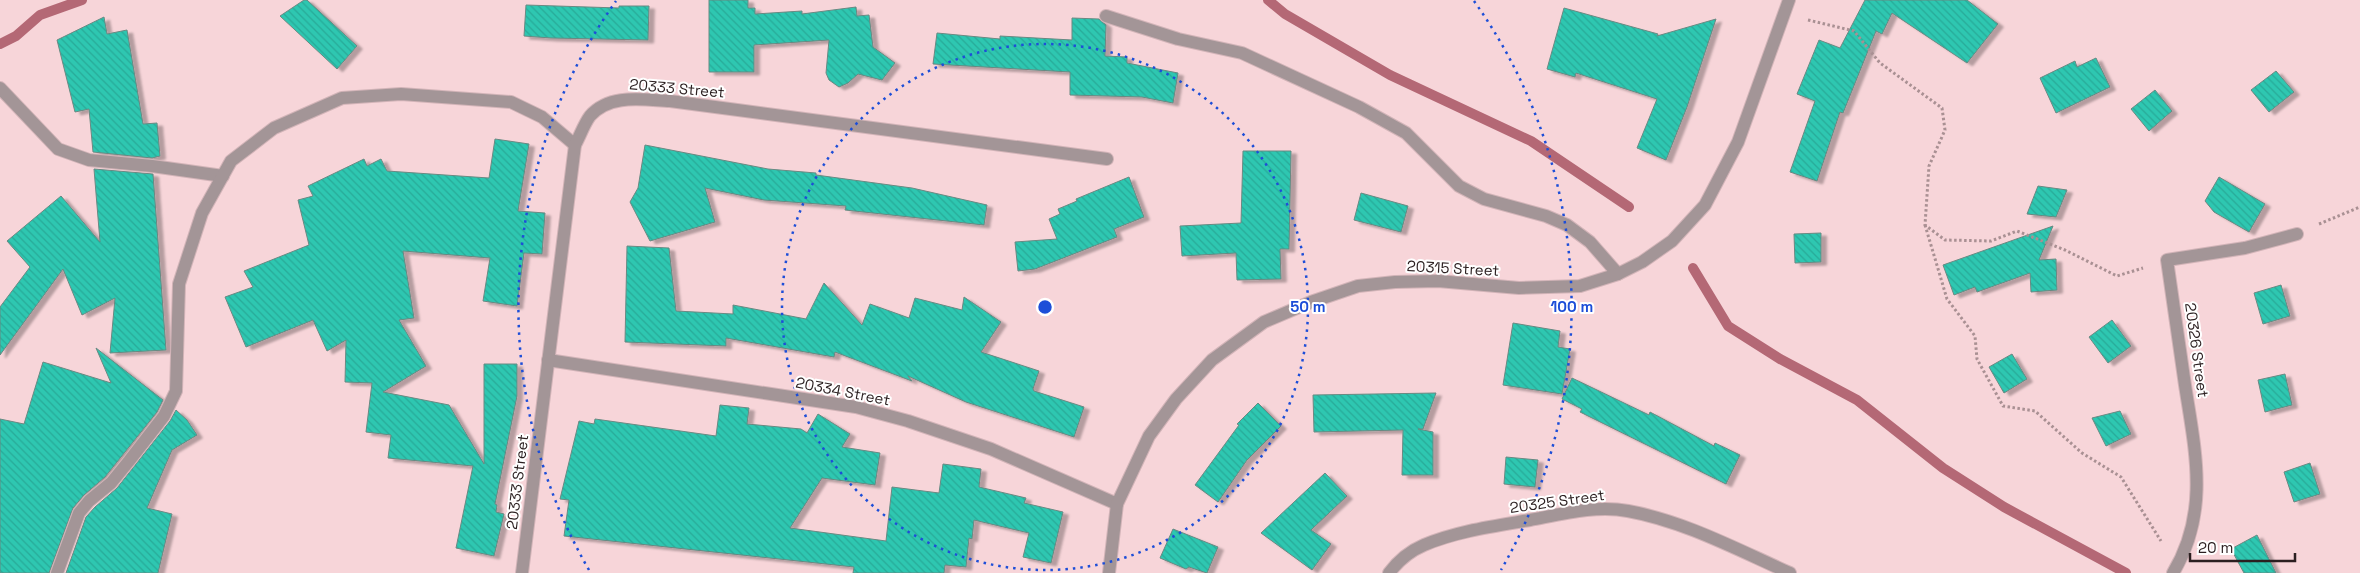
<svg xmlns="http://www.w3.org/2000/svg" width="2360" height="573" font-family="'Space Grotesk',sans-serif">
<defs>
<pattern id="building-back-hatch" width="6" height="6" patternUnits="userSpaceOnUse" patternTransform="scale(1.25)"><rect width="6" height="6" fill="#2ec7b1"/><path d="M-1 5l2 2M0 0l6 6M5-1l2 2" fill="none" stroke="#29aa98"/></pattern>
<filter id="shadow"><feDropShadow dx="5.5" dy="3" stdDeviation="1" flood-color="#0004"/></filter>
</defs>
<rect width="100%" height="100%" fill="#f7d5d9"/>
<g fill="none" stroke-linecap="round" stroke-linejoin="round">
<g stroke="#b46875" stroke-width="10">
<polyline points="1268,0 1285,14 1390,75 1531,141 1629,207"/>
<polyline points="0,44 16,36 40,15 82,0"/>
<polyline points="1693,268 1728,326 1780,359 1857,400 1943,468 2004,507 2126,573"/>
</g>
</g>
<g fill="url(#building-back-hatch)" stroke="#698982" filter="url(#shadow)">
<polygon points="304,0 307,0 357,46 337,69 280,16"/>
<polygon points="709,0 748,0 748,8 755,8 755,14 802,11 802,14 856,7 857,16 869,15 873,47 895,63 882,80 858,74 848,83 839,87 829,80 826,73 829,40 754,45 754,72 709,72"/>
<polygon points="1865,0 1967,0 1998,24 1967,63 1892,13 1882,34 1876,31 1843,113 1840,112 1817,181 1790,172 1815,101 1797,94 1819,40 1840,48"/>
<polygon points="526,5 619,8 619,6 649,6 648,40 551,38 524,36"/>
<polygon points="1564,8 1658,34 1657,36 1716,19 1687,107 1666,160 1637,148 1657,99 1576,73 1575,77 1547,69"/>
<polygon points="104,17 107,34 127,30 143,124 157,123 160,156 152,158 93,152 89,109 75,112 57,40"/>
<polygon points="1072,18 1099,19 1106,25 1105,56 1127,57 1127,63 1178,73 1173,103 1142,97 1070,95 1070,72 933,64 937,33 1000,39 1000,36 1072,40"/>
<polygon points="2096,58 2110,87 2056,113 2040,78 2075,61 2077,67"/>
<polygon points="2276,71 2294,92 2269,112 2251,90"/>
<polygon points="2155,90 2172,111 2149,131 2131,109"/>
<polygon points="495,139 529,144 518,211 545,213 542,254 524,253 517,306 483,301 490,258 403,251 414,318 399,320 426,366 383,392 449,405 484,464 484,364 517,364 517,396 495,504 497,505 496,512 504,514 494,556 456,548 473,466 388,458 391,435 366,432 372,383 345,382 346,340 327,351 313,320 246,347 225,297 253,287 244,271 309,245 298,200 313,196 308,186 364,159 367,166 381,159 387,171 489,178"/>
<polygon points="645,145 768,169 816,173 816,175 912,188 987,205 984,225 845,210 846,206 764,200 705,188 715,222 650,241 630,202 638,188"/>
<polygon points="1243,151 1291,151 1289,249 1280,249 1281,279 1237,280 1236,253 1182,256 1180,226 1241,223"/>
<polygon points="94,169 153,174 166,350 110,353 115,298 82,315 63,269 0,355 0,307 30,267 7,241 61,196 100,242"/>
<polygon points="1129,177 1144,217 1114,229 1117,237 1035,269 1018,271 1015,242 1057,239 1049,219 1060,214 1058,209 1077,201 1076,199"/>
<polygon points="2219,177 2265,204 2249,232 2214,212 2205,201"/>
<polygon points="2038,186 2067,190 2056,217 2027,214"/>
<polygon points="1361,193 1408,206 1401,232 1354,220"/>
<polygon points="2053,226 2039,260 2056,259 2057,290 2031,292 2030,273 1977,292 1975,287 1954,295 1943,265"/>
<polygon points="1821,233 1821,262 1795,263 1794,234"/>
<polygon points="627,246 669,248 676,311 733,314 733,305 806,319 824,283 862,325 870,304 909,318 915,298 962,310 964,297 1001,322 981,352 1039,371 1033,389 1034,391 1084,407 1074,437 966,402 908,376 912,381 835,352 834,357 726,338 726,346 625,342"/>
<polygon points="2281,285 2290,316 2263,324 2254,293"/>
<polygon points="2112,320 2131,346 2108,363 2089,337"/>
<polygon points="1513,323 1560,331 1558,347 1570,349 1562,394 1503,385"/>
<polygon points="96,348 163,400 157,412 105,477 84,495 73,508 49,573 0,573 0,419 24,424 43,362 111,383"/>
<polygon points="2012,354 2027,379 2004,393 1989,367"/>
<polygon points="2285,374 2292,405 2265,412 2258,380"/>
<polygon points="1572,378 1649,415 1650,412 1714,446 1715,443 1740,455 1726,484 1580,412 1582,409 1562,399"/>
<polygon points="1436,393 1423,429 1418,429 1433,432 1433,475 1402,475 1403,430 1314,432 1313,395"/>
<polygon points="1258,403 1281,426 1247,460 1218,502 1195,485 1239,425 1237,424"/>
<polygon points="720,405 749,408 747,424 801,429 807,433 818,414 850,434 842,447 880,453 875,485 822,478 790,528 886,541 892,487 939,493 943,464 981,469 979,487 1026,498 1024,503 1063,512 1051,563 1023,557 1029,533 974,520 972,539 969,538 966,567 945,565 944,573 853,573 854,567 564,536 569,500 560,499 579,421 594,424 595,419 716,436"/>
<polygon points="176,410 187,420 197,435 172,450 147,508 172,514 158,573 66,573 86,517 95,507 117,488 170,421"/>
<polygon points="2120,411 2131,434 2106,446 2092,418"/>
<polygon points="1506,457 1538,460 1535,487 1504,484"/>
<polygon points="2310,463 2320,494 2294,502 2284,472"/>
<polygon points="1325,473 1347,496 1311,530 1331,544 1312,570 1261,533"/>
<polygon points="1173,529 1218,547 1207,573 1189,567 1186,569 1160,558"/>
<polygon points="2257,535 2276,573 2244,573 2231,549"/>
</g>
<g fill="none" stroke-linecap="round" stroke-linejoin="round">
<defs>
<g id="minor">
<polyline points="1106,16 1178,39 1242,53 1359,107 1406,133 1459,186 1484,199 1546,216 1567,225 1590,242 1618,274"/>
<polyline points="0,88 58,149 89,160 152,166 223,176"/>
<polyline points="548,360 856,407 908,421 991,449 1117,504"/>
<polyline points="57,573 79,513 89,501 111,483 129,461 164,416 176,391 179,284 202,213 231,161 274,128 342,98 401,94 511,102 542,117 575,145"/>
<path d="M522,573L575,145C580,136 584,124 590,116C610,93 644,100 670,101L1107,159"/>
<polyline points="1109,573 1117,504 1149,436 1176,399 1212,360 1264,322 1311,302 1358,286 1395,282 1438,281 1519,288 1580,286 1618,274 1642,262 1672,241 1705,205 1738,142 1789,0"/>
<path d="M1389,573C1398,561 1410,551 1424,545C1457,531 1495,526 1530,520C1562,514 1596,505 1628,511C1684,521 1738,550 1790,573"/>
<path d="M2173,573C2210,512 2195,450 2185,385C2179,343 2173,302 2167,260L2245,248L2297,234"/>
</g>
</defs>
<use href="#minor" stroke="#d2b4b8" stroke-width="14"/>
<g stroke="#a99093" stroke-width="3" stroke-dasharray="2.5 2.5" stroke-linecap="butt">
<polyline points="1808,20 1854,31 1880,63 1942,108 1945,130 1929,166 1925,225 1945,240 1991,241 2017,231 2065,250 2117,276 2143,268"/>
<polyline points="2319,224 2360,207"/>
<polyline points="1925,225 1947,299 1975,336 1977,359 2003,406 2035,411 2082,453 2121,477 2161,541"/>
</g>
<use href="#minor" stroke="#a39597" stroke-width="12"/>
</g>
<g fill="none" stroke="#1d4ed8" stroke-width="2.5" stroke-dasharray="2.5 5">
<circle cx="1045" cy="307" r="263"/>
<path d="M589 570A527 527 0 0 1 616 1M1474 1A527 527 0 0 1 1501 570"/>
</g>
<g text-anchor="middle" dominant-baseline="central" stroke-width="4" stroke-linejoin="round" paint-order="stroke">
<g font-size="15" fill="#2b1f20" stroke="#fff">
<text transform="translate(677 88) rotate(5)">20333 Street</text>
<text transform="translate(1453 268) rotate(3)">20315 Street</text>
<text transform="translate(2197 350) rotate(82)">20326 Street</text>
<text transform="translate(843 391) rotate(11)">20334 Street</text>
<text transform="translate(517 482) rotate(-83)">20333 Street</text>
<text transform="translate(1557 501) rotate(-8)">20325 Street</text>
</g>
</g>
<circle cx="1045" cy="307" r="8" fill="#1d4ed8" stroke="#fff" stroke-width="2.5"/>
<g font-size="15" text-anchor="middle" font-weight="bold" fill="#1d4ed8" stroke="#fff" stroke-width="4" stroke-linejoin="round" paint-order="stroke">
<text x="1308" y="312">50 m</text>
<text x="1572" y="312">100 m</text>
</g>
<path d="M2190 553v8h105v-8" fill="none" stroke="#2b1f20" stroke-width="2.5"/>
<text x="2198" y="553" font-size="15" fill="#2b1f20" stroke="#ffffff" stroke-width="4" paint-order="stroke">20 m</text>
</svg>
